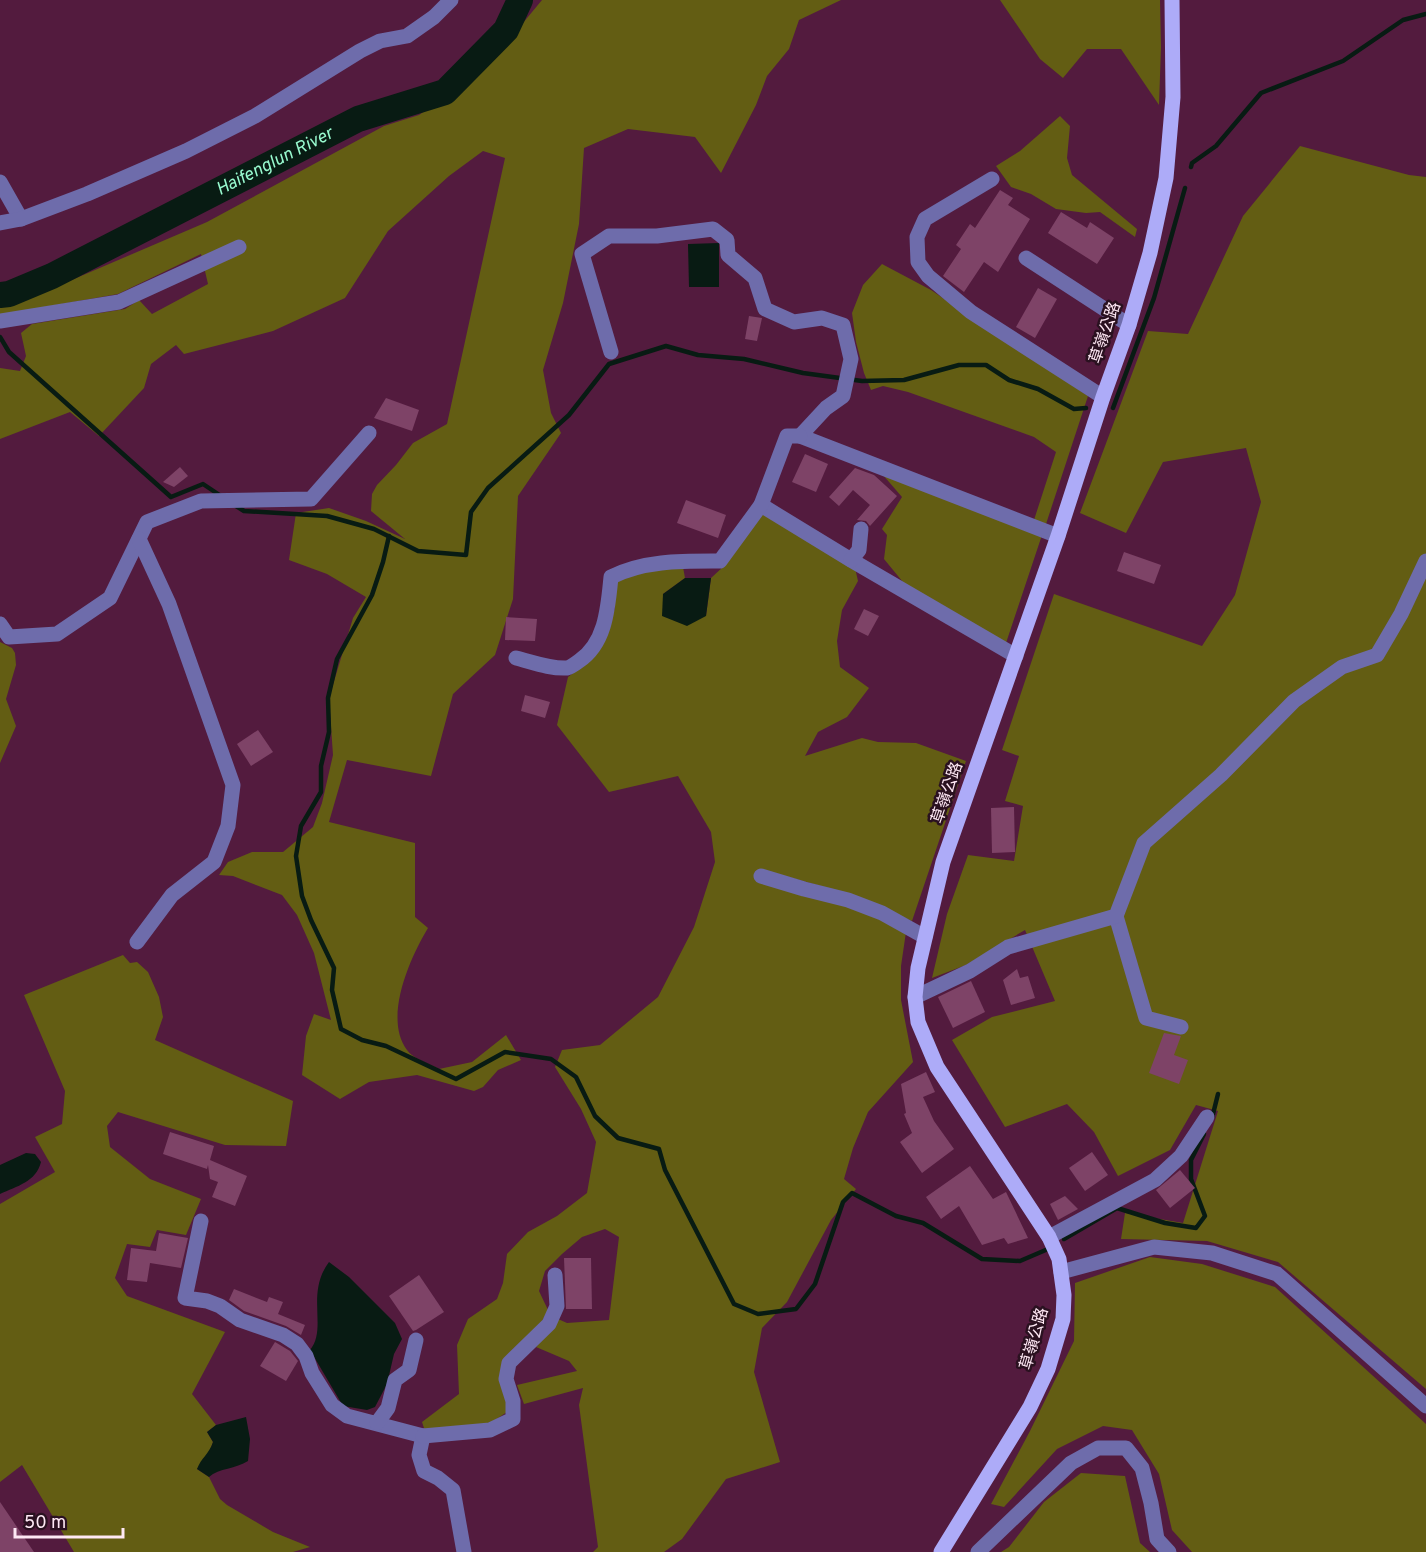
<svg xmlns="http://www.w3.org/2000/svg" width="1426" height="1552" font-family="Overpass,'Noto Sans TC',sans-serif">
<rect width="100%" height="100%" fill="#531b3e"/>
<g fill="#635d13">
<path d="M542,0H841L799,20L789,49L767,76L756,105L721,173L695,137L628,129L584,148L579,224L563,303L543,370L551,413L561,433L518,496L513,599L495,655L453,694L431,776L347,760L329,822L415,843V917L428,928C410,958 383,1018 407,1050C413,1059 430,1064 439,1069L472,1062L506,1035L521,1060L498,1070L483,1087L474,1091L417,1075L369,1082L340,1099L302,1075L306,1036L314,1014L331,1020L314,953L297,915L282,895L233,876L219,875L228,862L252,852H283L313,827L322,803L333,755L329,698L353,618L366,597L327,574L289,560L296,513L329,508L366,521L405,539L371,511L372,494L377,485L396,465L413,443L447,424L505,158L483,151L449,176L388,231L345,298L273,331L184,354L176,345L151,364L144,388L99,436L70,412L0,439V368L20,371L26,356L21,333L32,324L125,309L139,300L152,314L208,284L201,254L118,294L0,315V301L32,297L207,222L384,126L419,115L484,70Z"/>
<polygon points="1000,0 1160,0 1161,47 1159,105 1121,49 1087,49 1063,78 1040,59"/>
<polygon points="1060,116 1070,126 1067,158 1072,175 1137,229 1135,237 1100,212 1086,213 1056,209 1031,194 1011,187 996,166 1020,151"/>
<polygon points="1300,146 1409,175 1426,177 1426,1389 1278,1262 1207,1241 1121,1239 1125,1213 1183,1223 1218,1111 1196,1105 1170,1150 1118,1176 1094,1132 1067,1104 1005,1127 952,1040 992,1017 1055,1001 1025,930 966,965 932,978 947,914 968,855 1014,861 1023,806 1005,801 1019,756 1002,750 1054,594 1202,646 1235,595 1261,502 1246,448 1163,462 1126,533 1080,513 1148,331 1188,334 1243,216"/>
<polygon points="882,264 931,290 1088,396 1046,524 1034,520 1056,452 1034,437 908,392 883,386 871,390 864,373 856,342 852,313 863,285"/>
<polygon points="883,475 1042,535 1006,643 907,587 884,559 887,535 882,529 902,497"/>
<polygon points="765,509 853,559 858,581 842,610 837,641 840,667 869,688 847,717 818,732 805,756 862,738 878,742 916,743 966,761 912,921 849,894 760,869 755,875 868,913 906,932 901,966 901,1000 913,1062 868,1112 853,1148 844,1179 856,1189 831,1220 787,1302 762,1328 754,1372 780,1462 726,1479 682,1539 664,1552 593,1552 598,1547 579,1405 583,1388 524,1404 517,1385 577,1371 569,1361 536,1347 558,1319 567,1323 609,1320 619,1237 605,1229 582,1237 562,1254 545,1271 539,1291 548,1310 539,1327 513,1349 507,1412 492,1422 481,1425 425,1431 422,1422 459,1394 457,1345 468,1319 497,1299 503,1283 507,1254 528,1232 557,1216 587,1193 596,1142 581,1109 555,1067 562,1050 600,1045 658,997 694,927 715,862 711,832 678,776 609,792 557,725 568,677 585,664 602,646 615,608 615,583 632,573 683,567 685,578 663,594 706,616 711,578 724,566"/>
<polygon points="0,642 12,648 15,653 16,665 6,699 16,726 0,763"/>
<polygon points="123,955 130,963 137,962 148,972 159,997 163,1017 155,1040 293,1101 286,1146 225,1145 118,1112 107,1126 110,1147 150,1179 201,1199 186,1235 157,1230 150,1247 127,1244 115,1278 127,1296 225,1332 192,1394 216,1425 207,1432 213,1442 209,1453 197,1469 209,1477 220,1499 227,1505 273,1532 310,1547 293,1552 74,1552 22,1465 0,1482 0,1204 55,1172 35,1137 62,1124 65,1091 24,995"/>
<polygon points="1150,1257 1202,1264 1275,1287 1426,1424 1426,1552 1192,1552 1172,1530 1159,1474 1132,1430 1103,1426 1057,1449 1004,1507 991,1504 1030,1431 1074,1341 1075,1283"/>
<polygon points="1081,1473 1125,1476 1140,1543 1150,1552 1001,1552 1009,1547 1044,1502"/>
</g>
<g fill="#081b13">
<polygon points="719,243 719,287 689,287 688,244"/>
<polygon points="685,578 711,578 706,616 687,626 662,616 663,594"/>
<path d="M26,1153L35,1154L41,1162C36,1182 17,1186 0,1194V1165Z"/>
<path d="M329,1262L349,1277L395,1323L402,1339L394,1354L387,1384L375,1407L367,1410L343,1406L310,1350C328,1328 305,1294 329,1262Z"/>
<path d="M246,1417L250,1439L248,1461C236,1469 219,1468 209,1477L197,1469C201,1458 209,1454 213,1442L207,1432L216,1425Z"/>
</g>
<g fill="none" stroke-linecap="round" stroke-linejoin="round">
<g stroke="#081b13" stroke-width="4.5">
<polyline points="1191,167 1192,163 1216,146 1261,93 1343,61 1403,20 1426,14"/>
<polyline points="0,337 9,352 171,497 203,484 221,496"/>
<polyline points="1113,408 1154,298 1185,188"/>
<polyline points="236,506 244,511 327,516 374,529 418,551 466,555 471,512 488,488 569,415 609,364 666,346 698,355 744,359 803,373 862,381 904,380 959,365 986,365 1009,380 1038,389 1074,409 1086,408"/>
<polyline points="389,536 383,562 372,595 337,659 328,698 329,732 321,766 321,792 301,826 296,856 302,896 311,920 334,968 332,990 341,1029 362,1040 386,1046 456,1079 505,1052 551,1059 576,1077 595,1116 618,1138 659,1149 665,1170 734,1304 758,1314 796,1309 815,1284 843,1202 852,1193 896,1216 923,1223 982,1259 1020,1261 1048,1249"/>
<polyline points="1212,1118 1218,1094"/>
<polyline points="1064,1239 1117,1208 1165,1223 1196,1228 1205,1216 1191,1179 1191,1160 1204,1134"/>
</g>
<path stroke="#081b13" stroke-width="26" id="s1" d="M0,295L9,294L52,276L358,119L445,92L506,30L520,0"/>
</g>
<g fill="#7e4367">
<polygon points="1000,190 1013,198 1008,205 1030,219 998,272 984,262 964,292 943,276 961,249 956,245 970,224 975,228"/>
<polygon points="1061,212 1087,228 1090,222 1114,238 1097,264 1048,233"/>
<polygon points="1038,288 1057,299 1035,338 1016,327"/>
<polygon points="749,316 762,318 757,341 745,339"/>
<polygon points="386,398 419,410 412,431 374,418"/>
<polygon points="805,454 828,464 816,492 792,482"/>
<polygon points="180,467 188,476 174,487 163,482"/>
<polygon points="855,468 874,475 897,496 870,526 866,521 857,520 870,505 853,490 839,506 829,497"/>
<polygon points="686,500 726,515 718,538 677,523"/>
<polygon points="1124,552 1161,565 1154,584 1117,571"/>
<polygon points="864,609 879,616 868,636 854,629"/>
<polygon points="506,617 537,619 535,641 505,640"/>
<polygon points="525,695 550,702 545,718 521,711"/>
<polygon points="258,730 273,752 251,766 237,744"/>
<polygon points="1014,807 1015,852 992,853 991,808"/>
<polygon points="1017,969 1020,978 1028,976 1035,998 1011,1005 1003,980"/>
<polygon points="971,981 985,1012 953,1028 938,997"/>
<polygon points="1164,1033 1181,1036 1174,1055 1188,1060 1179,1084 1149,1073"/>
<polygon points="926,1072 935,1092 923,1097 934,1121 954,1149 922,1173 900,1142 912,1133 904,1114 906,1113 901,1084"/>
<polygon points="170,1132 214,1146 210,1160 247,1176 235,1206 212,1197 218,1182 210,1179 208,1165 207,1169 163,1154"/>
<polygon points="1092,1152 1108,1175 1085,1191 1069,1168"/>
<polygon points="970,1166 993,1199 1006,1192 1028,1238 1008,1244 1004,1238 982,1245 959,1206 941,1219 926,1197"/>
<polygon points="1180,1170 1195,1188 1170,1208 1156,1190"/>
<polygon points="1065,1196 1078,1209 1058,1220 1050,1204"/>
<polygon points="159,1233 188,1238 181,1268 150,1263 147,1282 127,1280 131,1248 156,1251"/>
<polygon points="564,1258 591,1258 592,1309 566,1309"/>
<polygon points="419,1275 444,1312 416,1330 413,1331 389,1296"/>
<polygon points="234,1289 267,1302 269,1297 283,1302 278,1314 305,1325 301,1335 286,1326 244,1311 229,1300"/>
<polygon points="275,1342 290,1351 298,1361 286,1381 260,1366"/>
<polygon points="0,1502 34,1552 0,1552"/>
</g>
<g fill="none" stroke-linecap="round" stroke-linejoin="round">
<g stroke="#6e6cab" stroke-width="15">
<polyline points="992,179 925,219 917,237 918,262 928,276 971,312 1103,397"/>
<polyline points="0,182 21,219"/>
<polyline points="0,223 21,219 87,194 186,151 255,116 360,51 380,41 407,36 434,17 451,0"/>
<polyline points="1026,258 1129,325"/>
<polyline points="0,321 119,302 239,247"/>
<polyline points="611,352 582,254 609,236 657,236 713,229 727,240 728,255 755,278 765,309 794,322 822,318 843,325 851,359 843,396 826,408 800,436 1058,536"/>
<polyline points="761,505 851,560 1016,656"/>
<polyline points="851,560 859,550 861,529"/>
<polyline points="0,624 9,637 57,634 110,598 147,522 201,501 311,499 369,433"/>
<path d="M516,658C532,662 550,669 567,668C571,667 575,664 579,661C606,643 608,607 611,577C644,560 684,561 720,561L761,505L787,436H800"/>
<polyline points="761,876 804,889 848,900 882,913 925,937"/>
<polyline points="1116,916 1146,1018 1181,1027"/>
<polyline points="137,942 172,895 214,862 228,826 233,785 169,604 139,539"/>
<polyline points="915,997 970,971 1008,947 1116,916 1144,843 1221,775 1294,701 1342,667 1377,655 1401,614 1426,561"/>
<polyline points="201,1221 185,1298 207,1301 220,1306 240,1320 283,1335 297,1344 306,1356 312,1373 332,1405 347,1416 423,1436 419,1455 424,1471 438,1478 453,1490 464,1552"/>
<polyline points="1049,1237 1155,1180 1181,1156 1207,1117"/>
<polyline points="1061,1272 1154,1247 1212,1253 1277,1274 1426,1406"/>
<polyline points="377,1423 388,1408 395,1380 409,1370 416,1340"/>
<polyline points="423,1436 490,1430 513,1419 513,1401 506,1379 509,1363 549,1324 557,1306 555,1275"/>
<polyline points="978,1552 1071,1463 1098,1448 1126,1448 1142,1468 1151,1503 1157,1539 1169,1552"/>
</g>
<polyline stroke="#adabf8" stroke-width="15" points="941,1552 1030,1407 1048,1369 1063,1319 1064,1295 1059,1259 1049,1237 937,1067 918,1022 915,997 918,968 943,862 1058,536 1103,397 1129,325 1150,253 1166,178 1173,97 1172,0"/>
</g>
<g text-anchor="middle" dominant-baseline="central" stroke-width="5" stroke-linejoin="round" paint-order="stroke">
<g font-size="16" fill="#fee8f4" stroke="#2a1120">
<text transform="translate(1106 333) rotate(-71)">草嶺公路</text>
<text transform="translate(948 793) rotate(-71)">草嶺公路</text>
<text transform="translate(1035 1339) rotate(-74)">草嶺公路</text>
</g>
<g font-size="18" font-style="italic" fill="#98facf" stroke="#2a1120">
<text stroke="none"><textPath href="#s1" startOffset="306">Haifenglun River</textPath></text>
</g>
</g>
<path d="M15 1528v9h108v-9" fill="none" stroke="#fee8f4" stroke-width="3"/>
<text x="24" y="1528" font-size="18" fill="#fee8f4" stroke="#2a1120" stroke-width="4.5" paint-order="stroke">50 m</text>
</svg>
